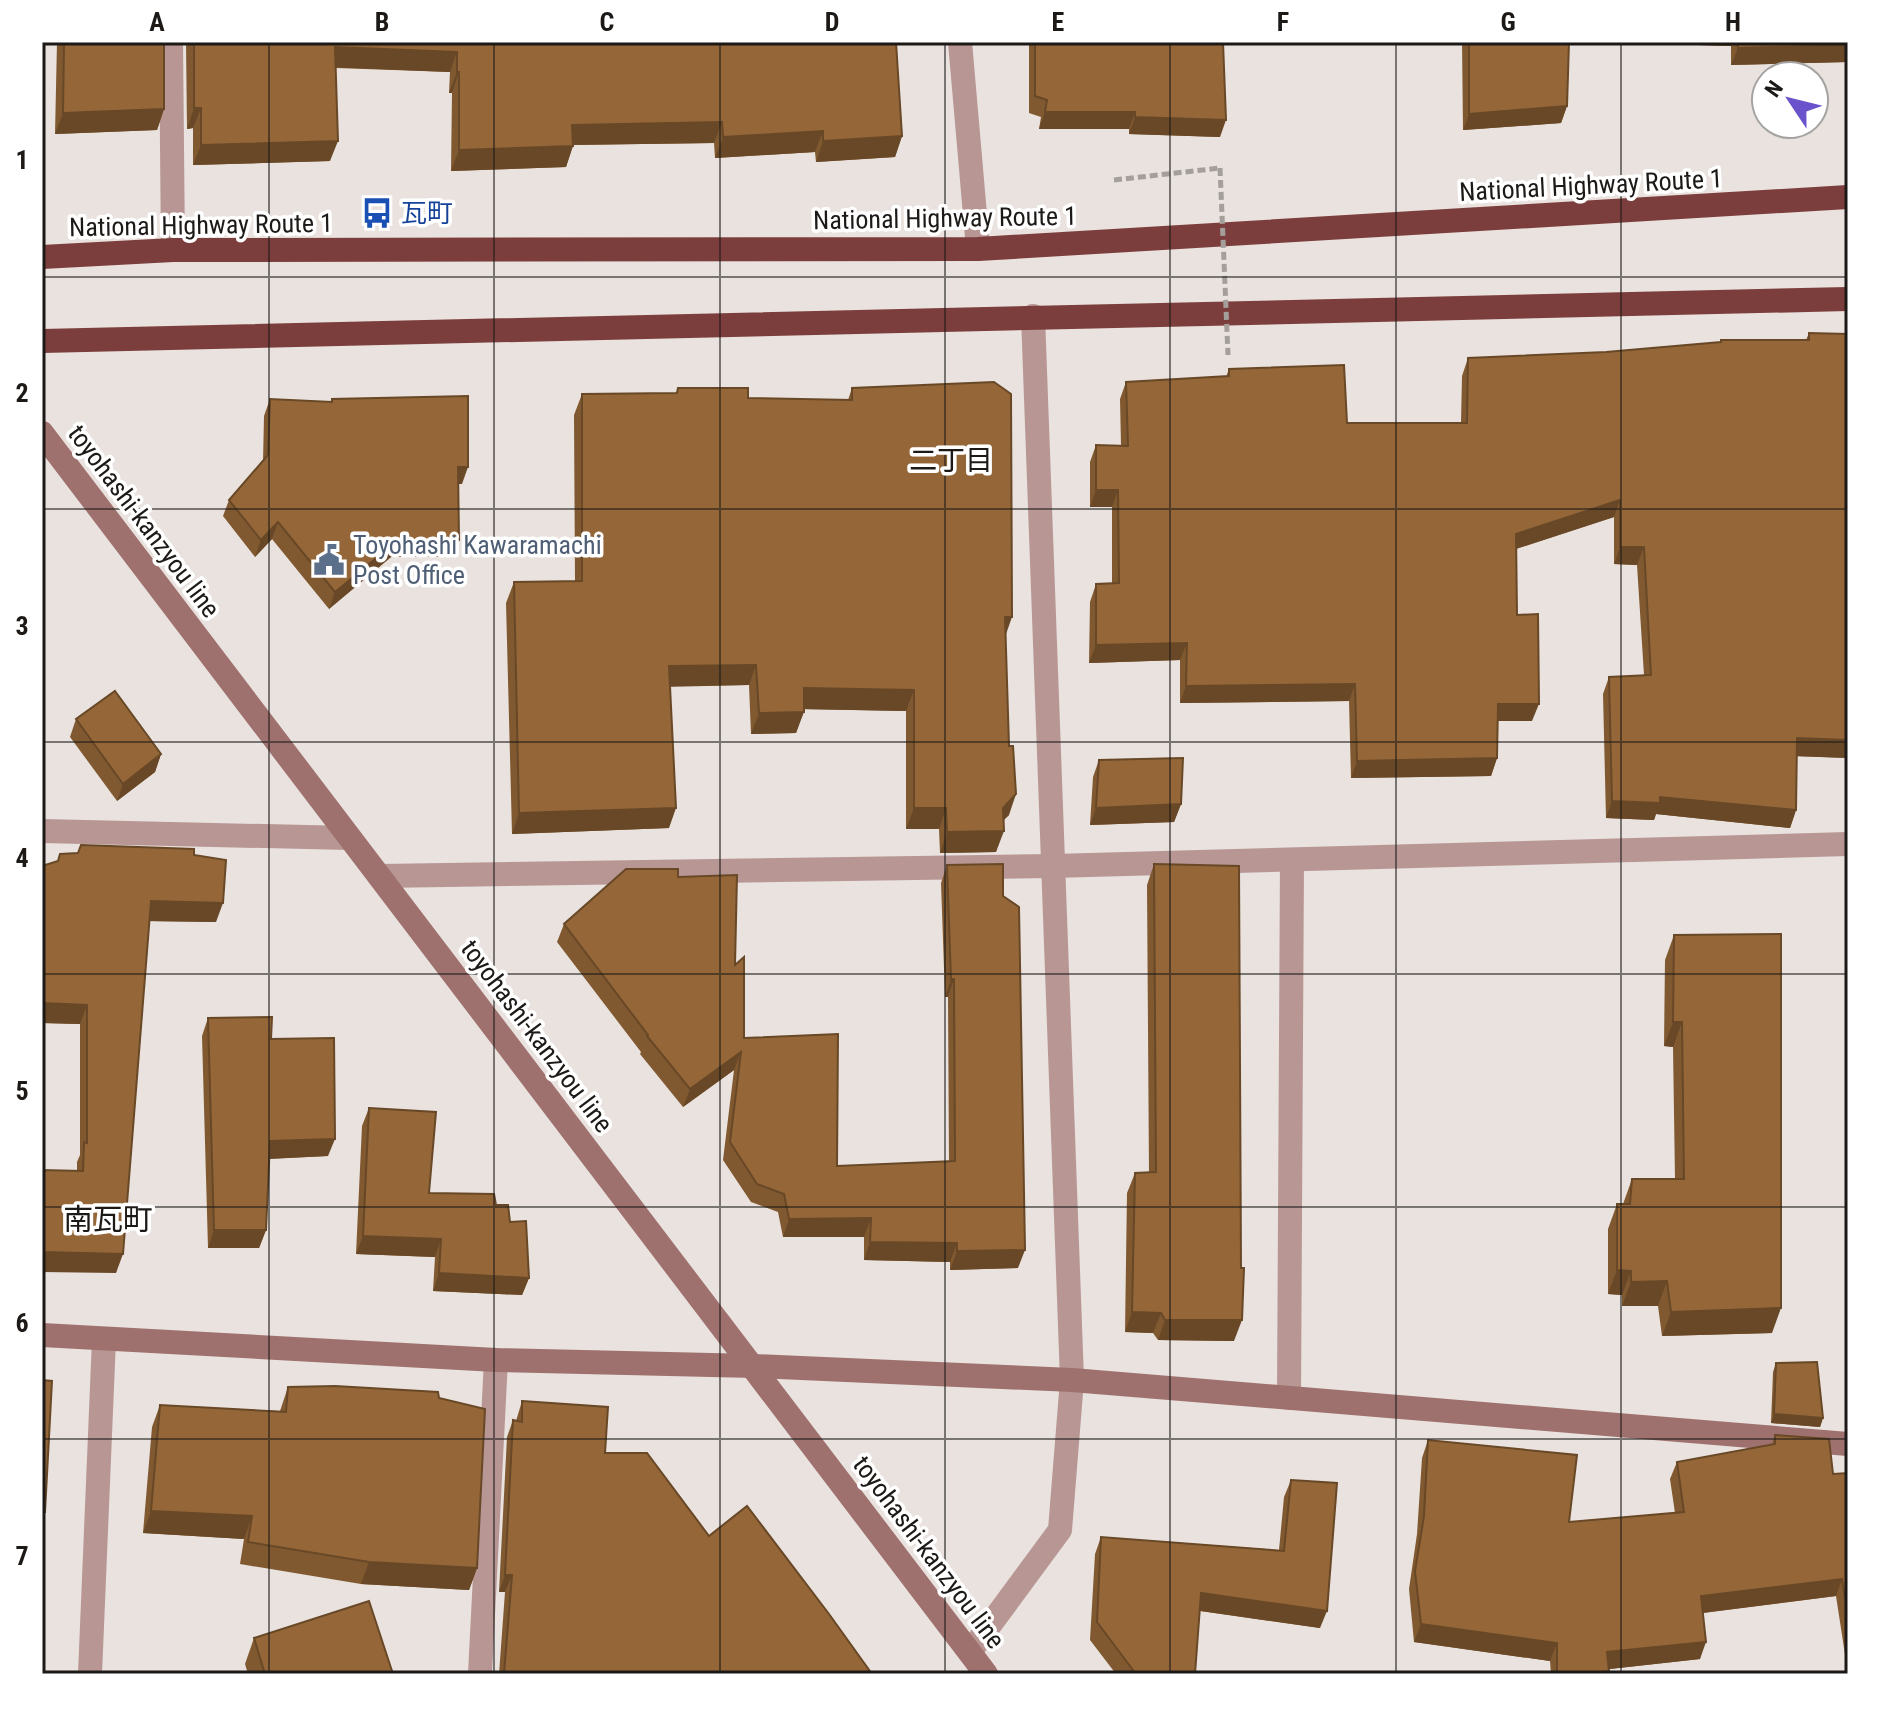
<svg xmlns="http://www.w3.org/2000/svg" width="1890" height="1716" font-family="'Roboto Condensed','Noto Sans JP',sans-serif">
<rect width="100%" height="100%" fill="#e9e2de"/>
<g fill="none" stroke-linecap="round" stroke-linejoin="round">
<polyline stroke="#a49f9b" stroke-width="5" stroke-dasharray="8 4" stroke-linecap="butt" points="1114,180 1220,168"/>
<g stroke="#b79694" stroke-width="24">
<polyline points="171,42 173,250"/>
<polyline points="960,42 978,249"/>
<polyline points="42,831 349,838"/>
<polyline points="380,876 1053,866 1848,844"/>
<polyline points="1289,1398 1292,860"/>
<polyline points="970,1652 1060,1530 1072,1380 1033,316"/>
<polyline points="90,1674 104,1339"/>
<polyline points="480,1674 496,1360"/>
</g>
<g stroke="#9f716e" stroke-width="24">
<polyline points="42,433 986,1674"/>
<polyline points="42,1335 496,1360 754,1366 1072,1380 1848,1444"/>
</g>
<g stroke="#7c3e3c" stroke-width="24">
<polyline points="42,257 173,250 978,249 1848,197"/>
<polyline points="42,341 1848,299"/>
</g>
<polyline stroke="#a49f9b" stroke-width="5" stroke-dasharray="8 4" stroke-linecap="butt" points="1220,168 1228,355"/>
</g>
<g fill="#805930">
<polygon points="57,42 164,42 164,109 157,130 55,134"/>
<polygon points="186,42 896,42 902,136 895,157 816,162 815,152 715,158 714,143 573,145 566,167 451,171 452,93 449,93 450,72 336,68 330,161 193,165 193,128 187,129"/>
<polygon points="1029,42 1223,42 1220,137 1129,134 1129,129 1039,129 1041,117 1029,113"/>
<polygon points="1462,42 1569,42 1567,106 1561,123 1463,130"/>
<polygon points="1599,42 1848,42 1848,70 1848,62 1731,65 1731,46"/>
<polygon points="1809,333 1848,334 1848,758 1797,756 1796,810 1790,828 1656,814 1654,820 1606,818 1603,694 1609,677 1644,675 1637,565 1614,564 1614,517 1516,549 1517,615 1532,721 1498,721 1497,758 1491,776 1351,778 1349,701 1180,703 1180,660 1089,663 1090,602 1096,584 1112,584 1112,507 1090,507 1090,462 1096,445 1121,445 1120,399 1126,382 1226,377 1229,369 1347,423 1461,423 1462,376 1468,358 1606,352 1720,342 1721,340 1806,340"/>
<polygon points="678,388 748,398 848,400 852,388 1005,636 1009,815 1003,820 996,852 940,853 939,829 906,829 906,711 804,709 796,733 751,734 749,685 670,686 669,828 512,834 506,603 514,582 575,581 574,415 582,394 676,393"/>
<polygon points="270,399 330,402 332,399 462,484 458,484 459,540 453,557 391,557 329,609 272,539 255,557 223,516 229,500 263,462 264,416"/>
<polygon points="76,719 161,754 155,772 117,801 70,737"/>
<polygon points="1099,760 1181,804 1174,822 1090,825 1093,777"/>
<polygon points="194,855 216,922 149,921 116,1273 77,1170 77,1162 80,1155 80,1024 42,1023 42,866"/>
<polygon points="1154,864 1234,1341 1158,1340 1153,1333 1125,1332 1127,1193 1135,1173 1149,1172 1147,885"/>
<polygon points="947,865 1003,896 1018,1268 950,1270 950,1262 864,1260 864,1237 783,1237 778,1212 751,1202 723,1160 734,1070 683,1107 640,1054 641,1052 557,942 564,924 678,877 735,965 744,1038 837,1166 949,1161 948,997 945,997 941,883"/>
<polygon points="1674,935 1772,1333 1662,1336 1658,1306 1622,1306 1622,1295 1608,1294 1608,1229 1617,1204 1623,1204 1632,1179 1675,1179 1673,1047 1664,1046 1665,960"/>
<polygon points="208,1018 271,1039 328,1156 269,1159 266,1230 259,1248 208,1248 202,1036"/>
<polygon points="369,1108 429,1193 496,1205 510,1222 529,1278 522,1295 433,1291 435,1257 356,1254 362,1126"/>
<polygon points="1776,1363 1823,1418 1820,1427 1771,1423 1773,1372"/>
<polygon points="288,1387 439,1398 477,1568 469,1590 361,1584 240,1564 244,1539 143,1533 152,1427 160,1405 280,1411"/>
<polygon points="522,1401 605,1453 709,1536 872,1674 499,1674 505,1592 499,1592 507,1437 513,1420 516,1421"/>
<polygon points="1775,1435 1833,1474 1848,1473 1848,1674 1836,1596 1703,1613 1700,1659 1609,1669 1608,1674 1551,1674 1550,1661 1414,1642 1409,1589 1417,1534 1422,1458 1428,1440 1569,1522 1675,1513 1670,1479 1677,1462 1772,1444"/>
<polygon points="1291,1480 1320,1628 1200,1611 1195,1674 1116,1674 1090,1640 1095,1554 1101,1537 1279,1550 1284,1497"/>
<polygon points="254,1638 393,1674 248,1674 245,1664"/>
</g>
<g fill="#684827">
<polygon points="1599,42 1732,42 1731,46"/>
<polygon points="1848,45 1848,62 1731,65 1738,48"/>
<polygon points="335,47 457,52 450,72 328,67"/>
<polygon points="457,72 459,72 452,93 449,93"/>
<polygon points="1567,106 1561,123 1463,130 1469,114"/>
<polygon points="194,108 201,108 193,128 187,129"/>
<polygon points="164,109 157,130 55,134 63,113"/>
<polygon points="1045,112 1135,112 1129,129 1039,129"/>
<polygon points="1135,117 1226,120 1220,137 1129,134"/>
<polygon points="722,122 714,143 565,145 572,125"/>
<polygon points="823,131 815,152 715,158 723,137"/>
<polygon points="902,136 895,157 816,162 823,141"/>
<polygon points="338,141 330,161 193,165 201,145"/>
<polygon points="573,146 566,167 451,171 459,150"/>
<polygon points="458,467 468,467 462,484 452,484"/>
<polygon points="1096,490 1118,490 1112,507 1090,507"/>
<polygon points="1620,500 1614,517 1509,551 1516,534"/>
<polygon points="278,522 272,539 255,557 261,540"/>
<polygon points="459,540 453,557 391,557 329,609 335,592 397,541"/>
<polygon points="1620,547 1644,547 1637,565 1614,564"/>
<polygon points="1005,617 1012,617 1005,637"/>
<polygon points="1187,643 1180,660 1089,663 1096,645"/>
<polygon points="756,665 749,685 662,687 669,666"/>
<polygon points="1355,684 1349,701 1180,703 1186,686"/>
<polygon points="804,688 914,690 906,711 796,709"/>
<polygon points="1498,704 1539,704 1532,721 1492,721"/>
<polygon points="804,712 796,733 751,734 759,713"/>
<polygon points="1797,738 1848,740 1848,758 1791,756"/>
<polygon points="161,754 155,772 117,801 123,784"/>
<polygon points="1497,758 1491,776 1351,778 1357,761"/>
<polygon points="1016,794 1009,815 996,828 1003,808"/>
<polygon points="1660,797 1796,810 1790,828 1656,814 1654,820 1606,818 1612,801"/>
<polygon points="1181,804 1174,822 1090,825 1096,808"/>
<polygon points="676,808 669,828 512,834 519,813"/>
<polygon points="914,808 946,808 939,829 906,829"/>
<polygon points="1004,831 996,852 940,853 947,832"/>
<polygon points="151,901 223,903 216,922 143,921"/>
<polygon points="951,979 954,979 948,997 945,997"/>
<polygon points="42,1003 87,1005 80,1024 42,1023"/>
<polygon points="1673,1022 1682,1022 1673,1047 1664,1046"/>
<polygon points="741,1052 734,1070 683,1107 690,1089"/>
<polygon points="335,1139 328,1156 264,1159 270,1141"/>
<polygon points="871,1218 864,1237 783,1237 789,1219"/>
<polygon points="214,1230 266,1230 259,1248 208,1248"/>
<polygon points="363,1236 441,1239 435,1257 356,1254"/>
<polygon points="870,1242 957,1243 950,1262 864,1260"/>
<polygon points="1025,1250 1018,1268 950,1270 957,1251"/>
<polygon points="42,1252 123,1254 116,1273 42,1272"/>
<polygon points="1617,1270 1631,1271 1622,1295 1608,1294"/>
<polygon points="439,1273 529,1278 522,1295 433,1291"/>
<polygon points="1667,1281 1658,1306 1622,1306 1631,1282"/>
<polygon points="1781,1308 1772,1333 1662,1336 1671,1312"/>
<polygon points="1132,1312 1161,1313 1153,1333 1125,1332"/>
<polygon points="1165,1320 1242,1320 1234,1341 1158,1340"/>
<polygon points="1774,1414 1823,1418 1820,1427 1771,1423"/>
<polygon points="151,1511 252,1516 244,1539 143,1533"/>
<polygon points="369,1562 477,1568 469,1590 361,1584"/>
<polygon points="505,1575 512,1575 505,1592 499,1592"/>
<polygon points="1842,1579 1836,1596 1694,1614 1701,1596"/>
<polygon points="1201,1593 1327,1611 1320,1628 1194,1610"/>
<polygon points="1421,1624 1557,1643 1550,1661 1414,1642"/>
<polygon points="1706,1642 1700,1659 1601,1670 1607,1652"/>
<polygon points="1609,1671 1608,1674 1587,1674"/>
</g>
<g fill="#956738" stroke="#684827" stroke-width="2">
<polygon points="64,42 164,42 164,109 63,113"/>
<polygon points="194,42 896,42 902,136 823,141 823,131 723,137 722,122 572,125 573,146 459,150 459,72 457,72 457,52 335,47 338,141 201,145 201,108 194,108"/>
<polygon points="1035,42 1131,42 1136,44 1136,42 1223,42 1226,120 1135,117 1135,112 1045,112 1047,100 1035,96"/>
<polygon points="1469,42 1569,42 1567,106 1469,114"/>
<polygon points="1737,42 1848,42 1848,45 1738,48"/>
<polygon points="1809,333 1848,334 1848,740 1797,738 1796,810 1660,797 1660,803 1612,801 1609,677 1651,675 1644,547 1620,547 1620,500 1516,534 1517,615 1538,614 1539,704 1498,704 1497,758 1357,761 1355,684 1186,686 1187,643 1096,645 1096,584 1119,583 1118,490 1096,490 1096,445 1128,446 1126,382 1229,376 1229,369 1344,365 1347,423 1467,423 1468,358 1606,352 1721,342 1721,340 1809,340"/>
<polygon points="994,382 1011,394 1012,617 1005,617 1009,746 1013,746 1016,794 1003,808 1004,831 947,832 946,808 914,808 914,690 804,688 804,712 759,713 756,665 669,666 676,808 519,813 514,582 582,581 582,394 677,393 678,388 748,388 748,398 852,400 852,388"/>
<polygon points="468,396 468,467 458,467 459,540 397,541 335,592 278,522 261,540 229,500 268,455 270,399 332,402 332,399"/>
<polygon points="115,691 161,754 123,784 76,719"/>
<polygon points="1183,758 1181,804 1096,808 1099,760"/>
<polygon points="81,845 194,849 194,855 226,860 223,903 151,901 123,1254 42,1252 42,1170 83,1171 84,1142 87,1143 87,1005 42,1003 42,866 58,861 60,854 78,853"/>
<polygon points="1003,864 1003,896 1019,907 1025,1250 957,1251 957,1243 870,1242 871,1218 789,1219 784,1194 757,1184 730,1142 741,1052 690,1089 647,1036 648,1035 564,924 626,869 678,869 678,877 737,875 735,965 744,957 744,1038 838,1034 837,1166 955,1161 954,979 951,979 947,865"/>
<polygon points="1154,864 1239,866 1241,1268 1244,1268 1242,1320 1165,1320 1161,1313 1132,1312 1135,1173 1156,1172"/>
<polygon points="1781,934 1781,1308 1671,1312 1667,1281 1631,1282 1631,1271 1617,1270 1617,1204 1630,1204 1632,1179 1684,1179 1682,1022 1673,1022 1674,935"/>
<polygon points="272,1017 271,1039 334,1038 335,1139 270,1141 266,1230 214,1230 208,1018"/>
<polygon points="369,1108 436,1112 429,1193 494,1194 496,1205 508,1205 510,1222 526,1221 529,1278 439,1273 441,1239 363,1236"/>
<polygon points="1817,1362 1823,1418 1774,1414 1776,1363"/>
<polygon points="42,1380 52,1381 45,1512 42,1512"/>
<polygon points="335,1386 438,1392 439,1398 485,1409 477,1568 369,1562 248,1542 252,1516 151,1511 160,1405 286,1412 288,1387"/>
<polygon points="522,1401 608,1407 605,1453 647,1453 709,1536 747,1506 829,1614 872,1674 504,1674 512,1575 505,1575 513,1420 522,1422"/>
<polygon points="1775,1435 1829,1439 1833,1474 1848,1473 1848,1617 1842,1579 1701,1596 1706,1642 1607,1652 1609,1671 1587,1674 1557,1674 1557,1643 1421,1624 1415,1571 1424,1516 1428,1440 1577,1455 1569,1522 1684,1512 1677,1462 1775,1444"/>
<polygon points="1291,1480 1337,1483 1327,1611 1201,1593 1195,1674 1136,1674 1097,1622 1101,1537 1284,1551"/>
<polygon points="369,1601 393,1674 265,1674 254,1638"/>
</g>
<path fill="none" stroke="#1c1917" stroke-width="2" stroke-opacity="0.55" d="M269,42V1674M494,42V1674M720,42V1674M945,42V1674M1170,42V1674M1396,42V1674M1621,42V1674M42,277H1848M42,509H1848M42,742H1848M42,974H1848M42,1207H1848M42,1439H1848"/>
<defs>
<symbol id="bus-bare" viewBox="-9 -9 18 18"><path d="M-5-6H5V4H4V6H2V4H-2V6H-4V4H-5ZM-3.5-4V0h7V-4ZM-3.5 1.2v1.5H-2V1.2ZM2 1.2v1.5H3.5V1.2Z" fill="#1a4fb4" stroke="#fff" stroke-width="2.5" paint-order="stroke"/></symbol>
<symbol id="civic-bare" viewBox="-9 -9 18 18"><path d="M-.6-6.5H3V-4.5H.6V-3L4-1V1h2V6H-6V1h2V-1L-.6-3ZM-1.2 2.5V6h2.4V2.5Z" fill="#5c6f8a" stroke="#fff" stroke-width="2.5" paint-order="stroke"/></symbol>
</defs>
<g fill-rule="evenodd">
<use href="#bus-bare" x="355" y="191" width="44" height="44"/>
<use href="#civic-bare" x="307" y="538" width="44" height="44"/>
</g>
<g text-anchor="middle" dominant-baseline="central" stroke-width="7" stroke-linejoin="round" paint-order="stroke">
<g font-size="26" fill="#1c1917" stroke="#fff">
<text transform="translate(1591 185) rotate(-3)">National Highway Route 1</text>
<text transform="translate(945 218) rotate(-1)">National Highway Route 1</text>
<text transform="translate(201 225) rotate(-1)">National Highway Route 1</text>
<text transform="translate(144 521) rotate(53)">toyohashi-kanzyou line</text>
<text transform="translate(537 1036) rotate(53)">toyohashi-kanzyou line</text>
<text transform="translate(929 1552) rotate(53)">toyohashi-kanzyou line</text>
</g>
<g font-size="26" fill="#164399" stroke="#fff" text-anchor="start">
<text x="401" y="213">瓦町</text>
</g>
<g font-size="26" fill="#4e5e75" stroke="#fff" text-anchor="start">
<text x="353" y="545">Toyohashi Kawaramachi<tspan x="353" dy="30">Post Office</tspan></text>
</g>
<g font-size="28" fill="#1c1917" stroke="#fff">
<text x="951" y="460">二丁目</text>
</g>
<g font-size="30" fill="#1c1917" stroke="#fff">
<text x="108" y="1219">南瓦町</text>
</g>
</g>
<rect width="1890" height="1716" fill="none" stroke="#ffffff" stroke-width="88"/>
<g transform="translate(1790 100) rotate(305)"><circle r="38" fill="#ffffff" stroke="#a4a3a2" stroke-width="2"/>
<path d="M0-6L14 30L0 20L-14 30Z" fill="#6952cb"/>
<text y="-12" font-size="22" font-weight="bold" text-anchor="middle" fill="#1c1917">N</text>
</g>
<rect x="44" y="44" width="1802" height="1628" fill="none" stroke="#1c1917" stroke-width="3"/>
<g font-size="26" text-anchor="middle" font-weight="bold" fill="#1c1917">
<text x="157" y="31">A</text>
<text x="382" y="31">B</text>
<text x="607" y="31">C</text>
<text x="832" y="31">D</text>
<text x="1058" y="31">E</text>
<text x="1283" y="31">F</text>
<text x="1508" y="31">G</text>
<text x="1733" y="31">H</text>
<text x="22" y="169">1</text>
<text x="22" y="402">2</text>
<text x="22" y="635">3</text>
<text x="22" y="867">4</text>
<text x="22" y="1100">5</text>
<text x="22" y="1332">6</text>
<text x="22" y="1565">7</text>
</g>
</svg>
